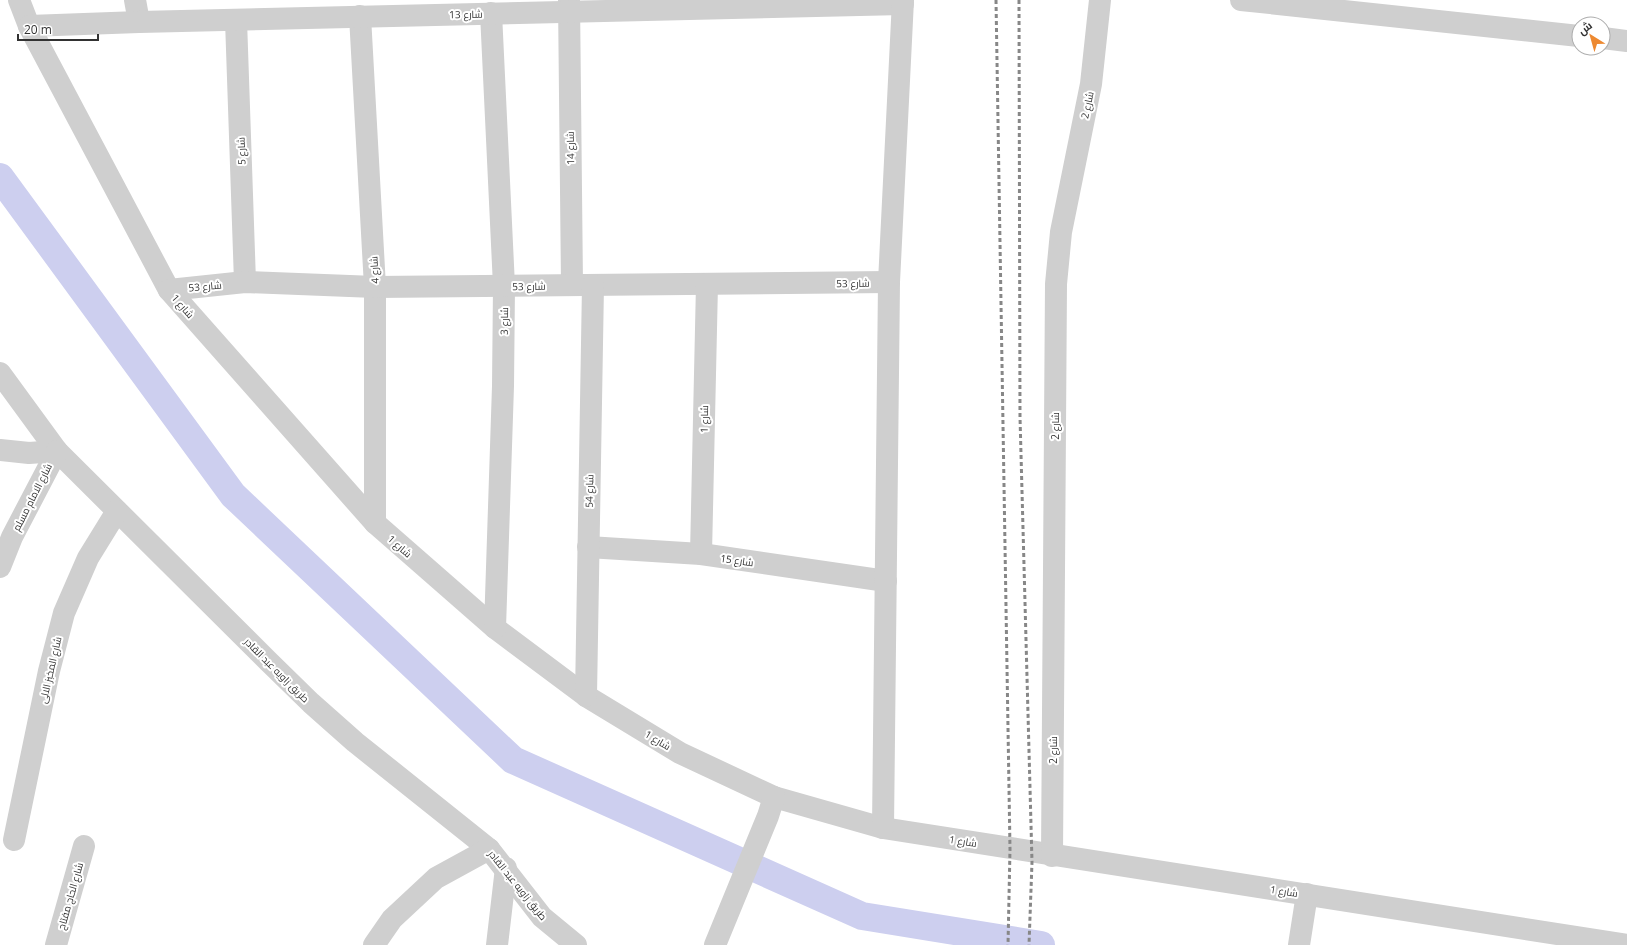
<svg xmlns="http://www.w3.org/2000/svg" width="1627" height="945" font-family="'Open Sans',Cairo,sans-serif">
<rect width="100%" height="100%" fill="#fff"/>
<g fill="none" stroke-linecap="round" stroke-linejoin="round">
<polyline stroke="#cdcfef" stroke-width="28" points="0,177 233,495 513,760 862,916 1041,945"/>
<g stroke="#cfcfcf" stroke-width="22">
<polyline points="19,0 29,26 169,290 375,523 495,628 586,696 680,753 774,797 883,828 1627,945"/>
<polyline points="135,0 139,22"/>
<polyline points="569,0 572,285"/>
<polyline points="1241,0 1579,36"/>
<polyline points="491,13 504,286 503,386 495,628"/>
<polyline points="360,16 375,287 375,523"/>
<polyline points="236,20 245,282"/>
<polyline points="29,26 139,22 903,4"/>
<polyline points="1603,38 1627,41"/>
<polyline points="169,290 245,282 375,287 889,282"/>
<polyline points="0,373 57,451 268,661 311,703 355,742 489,849 542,917 576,945"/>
<polyline points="0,450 29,453 57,451"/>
<polyline points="588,547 701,554 886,581"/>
<polyline points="701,554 707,284"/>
<polyline points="0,567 12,537 57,451"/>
<polyline points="586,696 593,285"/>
<polyline points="883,828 889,282 903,0"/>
<polyline points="14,840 49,671 64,613 88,558 117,511"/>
<polyline points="1052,856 1056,284 1061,232 1091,84 1100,0"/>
<polyline points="56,945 84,846"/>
<polyline points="374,945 392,919 436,878 489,849"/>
<polyline points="497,945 506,868"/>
<polyline points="715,945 768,816 774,797"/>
<polyline points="1299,945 1307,894"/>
</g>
<g stroke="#878787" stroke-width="3" stroke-dasharray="4 3" stroke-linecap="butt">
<polyline points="996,0 1010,849 1008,945"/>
<polyline points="1019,0 1020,417 1032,862 1029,945"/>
</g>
</g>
<g text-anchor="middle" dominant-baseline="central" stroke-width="4" stroke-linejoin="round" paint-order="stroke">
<g font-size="10" fill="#323232" stroke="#fff">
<text transform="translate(466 14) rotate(-1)">شارع 13</text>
<text transform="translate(1087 105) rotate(-78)">شارع 2</text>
<text transform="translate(570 148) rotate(-91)">شارع 14</text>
<text transform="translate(241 151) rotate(-92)">شارع 5</text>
<text transform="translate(374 270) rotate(-93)">شارع 4</text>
<text transform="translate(853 283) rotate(-1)">شارع 53</text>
<text transform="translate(205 286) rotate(-5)">شارع 53</text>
<text transform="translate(529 286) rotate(-1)">شارع 53</text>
<text transform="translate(183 306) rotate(49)">شارع 1</text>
<text transform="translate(504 321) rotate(-89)">شارع 3</text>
<text transform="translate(704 419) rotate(-89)">شارع 1</text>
<text transform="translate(1055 426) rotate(-90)">شارع 2</text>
<text transform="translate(589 491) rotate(-89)">شارع 54</text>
<text transform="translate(32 497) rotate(-63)">شارع الامام مسلم</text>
<text transform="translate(400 546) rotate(41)">شارع 1</text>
<text transform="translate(737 560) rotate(8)">شارع 15</text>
<text transform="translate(50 670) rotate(-77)">شارع المخبز الالى</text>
<text transform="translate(277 670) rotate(45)">طريق زاويه عبد القادر</text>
<text transform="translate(658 740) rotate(31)">شارع 1</text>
<text transform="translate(1053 750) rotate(-90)">شارع 2</text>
<text transform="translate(963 841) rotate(9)">شارع 1</text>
<text transform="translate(518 885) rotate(51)">طريق زاويه عبد القادر</text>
<text transform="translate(1284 891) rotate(9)">شارع 1</text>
<text transform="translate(70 896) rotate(-74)">شارع الحاج مفتاح</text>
</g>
</g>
<g transform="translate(1591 36) rotate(323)"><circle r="19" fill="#ffffff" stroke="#adadad"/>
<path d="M0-3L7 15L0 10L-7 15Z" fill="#ed8931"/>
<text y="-6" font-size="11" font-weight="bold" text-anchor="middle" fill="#323232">ش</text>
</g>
<path d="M18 34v6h80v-6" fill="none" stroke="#323232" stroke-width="2"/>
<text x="24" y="34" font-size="12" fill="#323232" stroke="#ffffff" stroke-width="3" paint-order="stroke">20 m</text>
</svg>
